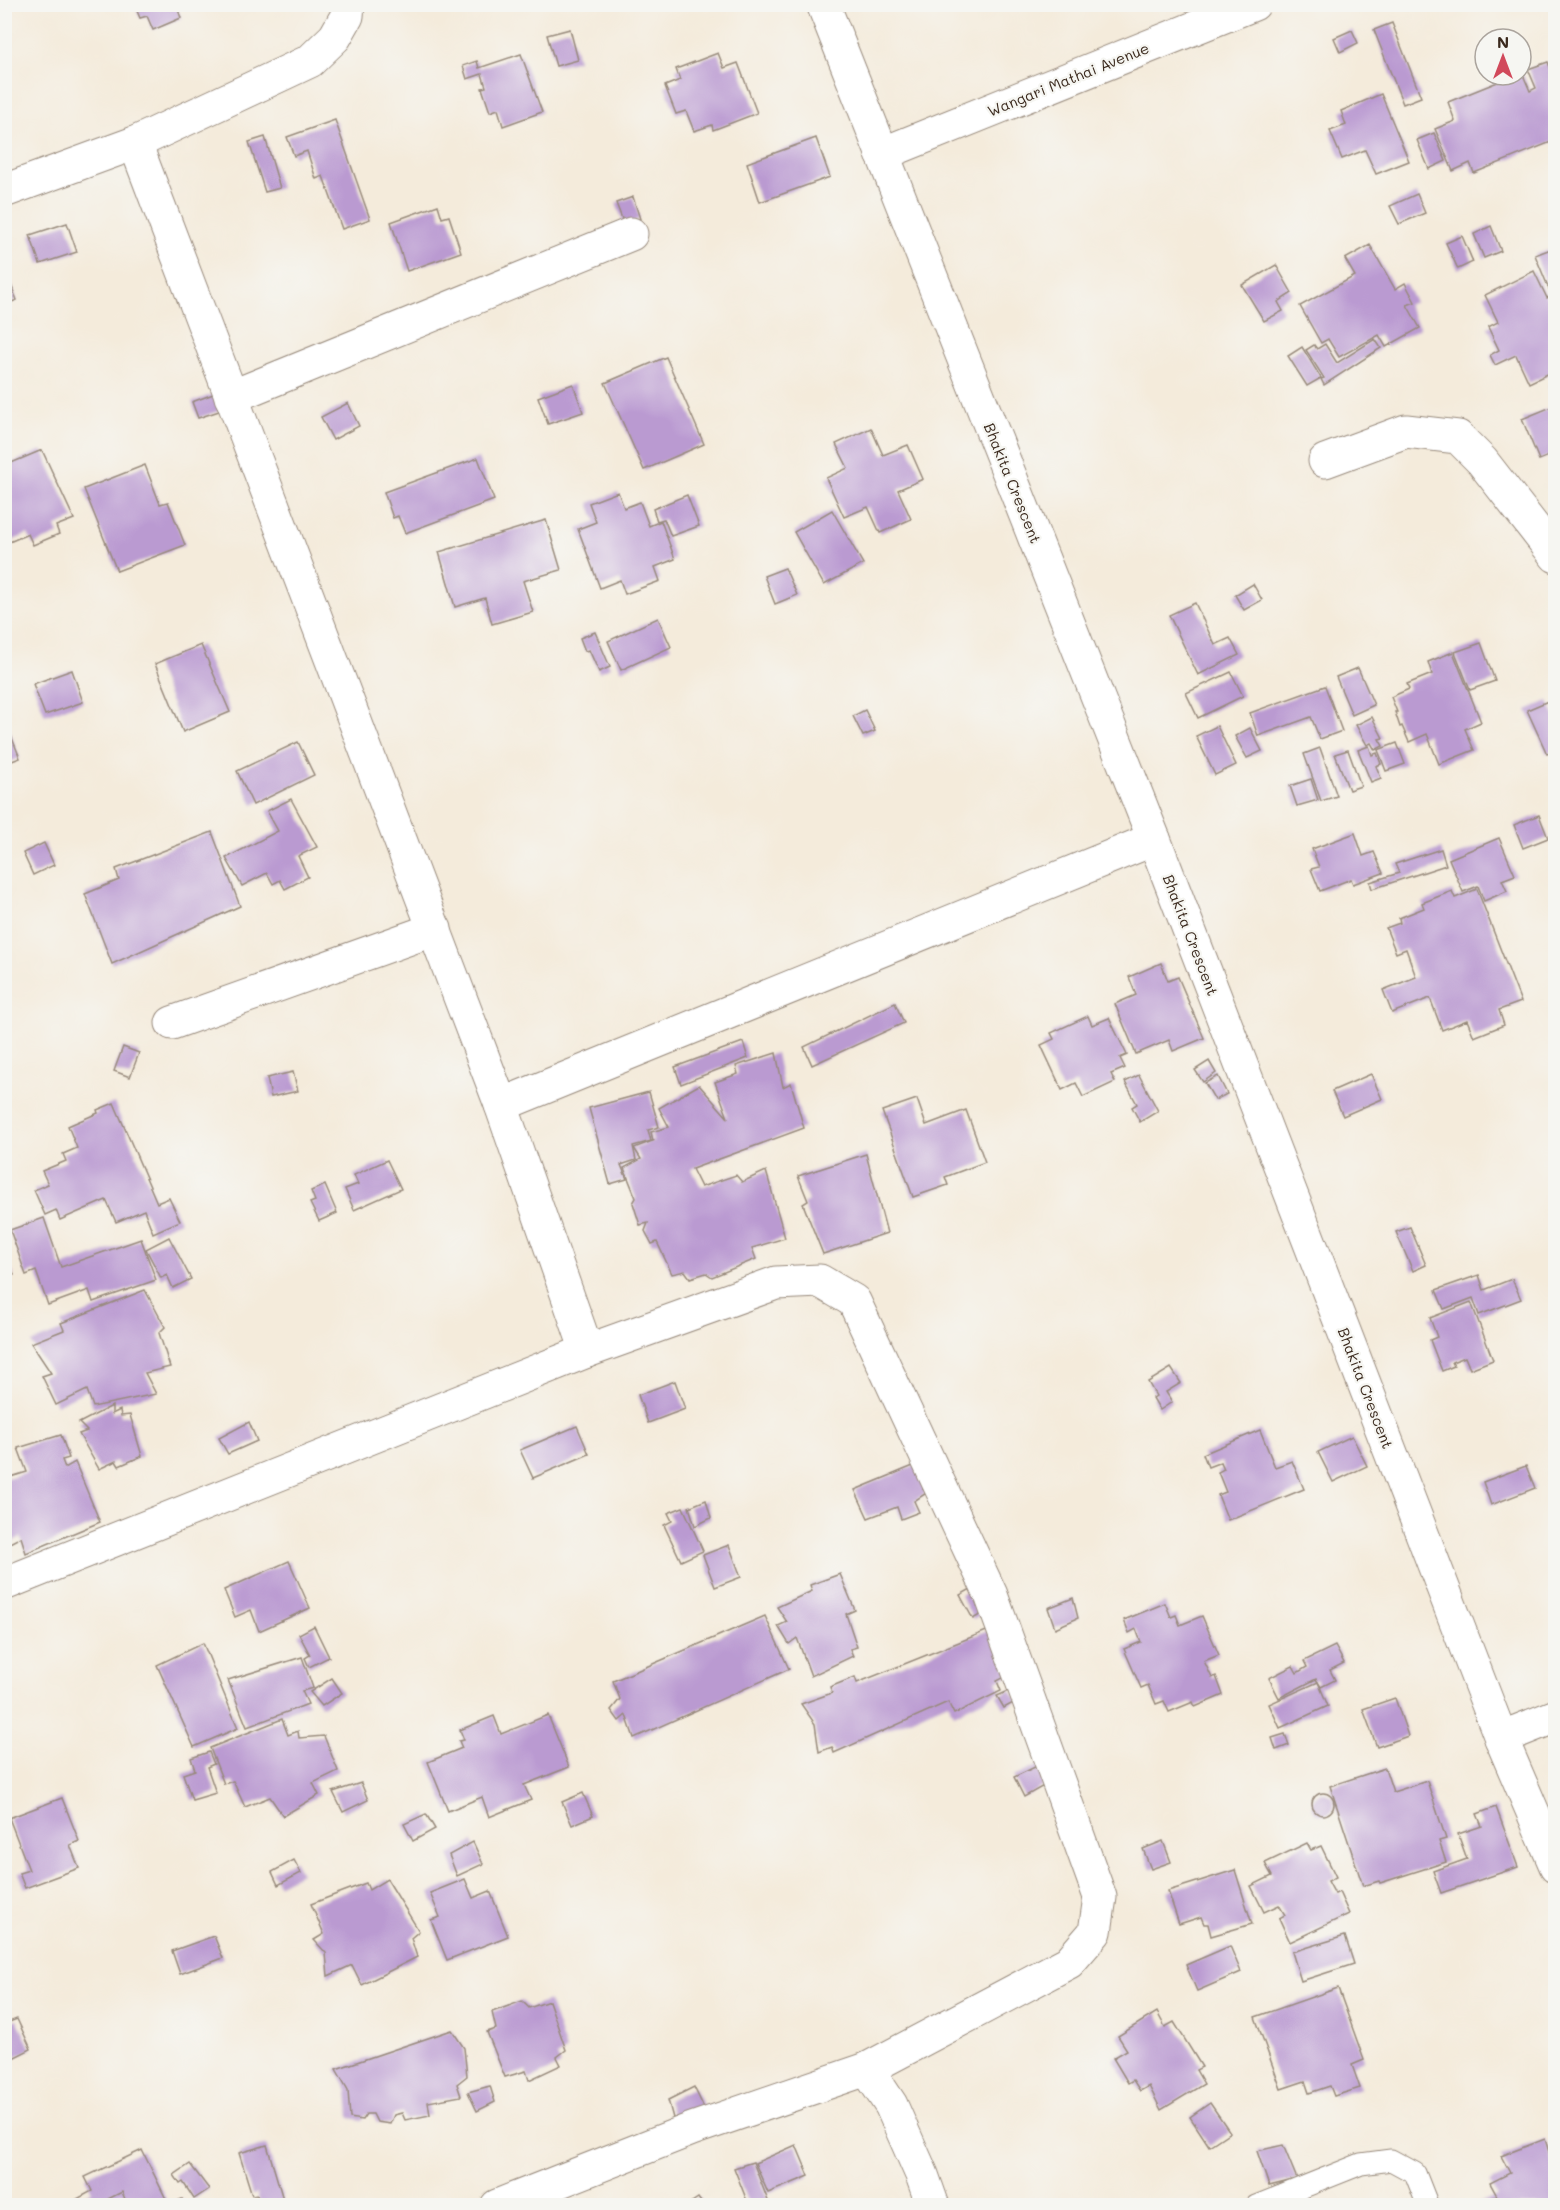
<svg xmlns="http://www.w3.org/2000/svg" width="1560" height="2210" font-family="Mali,sans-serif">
<rect width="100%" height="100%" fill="#f6f6f2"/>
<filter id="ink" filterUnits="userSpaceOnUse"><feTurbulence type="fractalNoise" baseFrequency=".0167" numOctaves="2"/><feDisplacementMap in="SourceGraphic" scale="12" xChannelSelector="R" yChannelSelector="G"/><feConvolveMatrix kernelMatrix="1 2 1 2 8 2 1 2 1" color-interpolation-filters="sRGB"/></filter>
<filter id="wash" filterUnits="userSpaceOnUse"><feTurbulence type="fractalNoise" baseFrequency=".008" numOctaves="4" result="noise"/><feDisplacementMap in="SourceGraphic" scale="24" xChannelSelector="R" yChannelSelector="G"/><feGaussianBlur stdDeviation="1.35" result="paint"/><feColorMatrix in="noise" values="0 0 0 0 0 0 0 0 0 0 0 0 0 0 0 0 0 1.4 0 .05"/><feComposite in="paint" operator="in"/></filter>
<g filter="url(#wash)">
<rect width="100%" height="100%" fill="#f4ebdb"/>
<g id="blocks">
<g fill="#ba9ad1">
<polygon points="134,4 176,4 181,18 153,30 147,16 140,18"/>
<polygon points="1392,23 1421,97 1403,104 1374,30"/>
<polygon points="570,29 578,60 556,66 547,35"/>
<polygon points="1352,30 1358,43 1340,52 1334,38"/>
<polygon points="718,53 724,68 738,63 757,113 713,130 712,125 694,131 686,111 676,114 665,86 680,80 676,69"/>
<polygon points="521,54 542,112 503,126 498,109 490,112 482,88 486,87 482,74 467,79 463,66 477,61 479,68"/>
<polygon points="1548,62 1556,82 1556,140 1474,173 1470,163 1453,171 1435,129 1455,121 1448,102 1515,75 1521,75 1521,70 1530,91 1536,88 1528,69"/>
<polygon points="1381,94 1409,161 1376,174 1365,150 1342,159 1330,131 1346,125 1341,111"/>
<polygon points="335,120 370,219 342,229 323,176 316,179 307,151 294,156 287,137"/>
<polygon points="1434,133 1446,161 1429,169 1417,140"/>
<polygon points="265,137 280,188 265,192 249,142"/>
<polygon points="816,138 830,177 760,202 747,163"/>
<polygon points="1417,194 1425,213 1399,224 1390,206"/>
<polygon points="633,197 640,219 624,224 616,203"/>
<polygon points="438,205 442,218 449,216 461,252 407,271 391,222"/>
<polygon points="67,223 77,252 40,264 30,235"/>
<polygon points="1491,226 1501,251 1484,258 1474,234"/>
<polygon points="1462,236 1473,262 1458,269 1446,243"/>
<polygon points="1370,245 1395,289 1405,283 1415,302 1407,305 1420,328 1386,347 1379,335 1339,357 1328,339 1321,343 1300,306 1355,276 1345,259"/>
<polygon points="1556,247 1556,286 1549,289 1535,255"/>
<polygon points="1276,265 1292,293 1278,302 1283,311 1264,321 1242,285"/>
<polygon points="4,267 17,300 4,305"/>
<polygon points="1534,271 1547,298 1556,294 1556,370 1529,383 1516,355 1495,365 1490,355 1499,350 1488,327 1498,322 1485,295"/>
<polygon points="1375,339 1381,348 1324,385 1321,379 1324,378 1306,350 1314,345 1317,349 1325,344 1337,363"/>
<polygon points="1302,347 1321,378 1307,386 1288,356"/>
<polygon points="666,357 704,444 644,470 605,383"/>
<polygon points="1556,382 1556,404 1555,404 1548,385"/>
<polygon points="573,384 583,412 548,424 538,397"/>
<polygon points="216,393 222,410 198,418 192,402"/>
<polygon points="348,403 359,426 333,440 321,417"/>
<polygon points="1556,405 1556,453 1539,460 1522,419"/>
<polygon points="871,428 883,455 908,445 923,479 898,490 911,519 880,533 868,507 844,517 826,478 848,468 836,444"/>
<polygon points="42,450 74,519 56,526 59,534 33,545 28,534 7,543 4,536 4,466"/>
<polygon points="478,458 494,500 405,533 398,516 393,518 384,492"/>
<polygon points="145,465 160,504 168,502 185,545 117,571 84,489"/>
<polygon points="618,492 624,508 640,502 649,526 661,521 675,559 655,567 660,581 625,594 620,580 600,588 578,529 596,522 589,503"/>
<polygon points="687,495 699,526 671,536 664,519 657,521 653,509"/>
<polygon points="832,510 863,564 824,585 794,532"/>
<polygon points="546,520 561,570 523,581 533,612 492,624 485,598 455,607 439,552"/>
<polygon points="785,568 797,595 775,604 764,576"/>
<polygon points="1253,584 1262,600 1244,610 1235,595"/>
<polygon points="1195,603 1215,645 1230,638 1239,655 1198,675 1169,615"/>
<polygon points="658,618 671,647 621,670 608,641"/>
<polygon points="595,632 610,667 599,672 589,650 585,651 580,638"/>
<polygon points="1481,643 1495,681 1470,690 1455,652"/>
<polygon points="201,645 230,712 183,732 155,664"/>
<polygon points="1453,652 1481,722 1465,729 1474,750 1439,764 1427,734 1409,742 1402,726 1400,727 1395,712 1397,712 1391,697 1409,689 1407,684 1432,674 1428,662"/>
<polygon points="1358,668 1374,705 1352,715 1336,677"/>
<polygon points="72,670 83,702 45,715 33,684"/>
<polygon points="1231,672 1243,696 1198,718 1186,693"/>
<polygon points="1325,686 1342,731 1320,739 1311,717 1258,736 1250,713"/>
<polygon points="1548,701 1556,719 1556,750 1547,754 1527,710"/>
<polygon points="865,710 875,731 863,736 853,716"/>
<polygon points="1372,717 1383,738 1379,739 1383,746 1375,750 1371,743 1367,745 1356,725"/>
<polygon points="4,718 20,758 4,764"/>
<polygon points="1217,726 1236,765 1215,775 1196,736"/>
<polygon points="1250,728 1262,751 1247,758 1235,736"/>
<polygon points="298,742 314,775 253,805 237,771"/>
<polygon points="1397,743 1405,764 1386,771 1378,750"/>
<polygon points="1369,746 1372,755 1377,753 1381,764 1376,766 1381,778 1371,782 1358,750"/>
<polygon points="1320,748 1337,796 1321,801 1304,754"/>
<polygon points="1348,750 1361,786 1349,790 1335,754"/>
<polygon points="1311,779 1318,800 1297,806 1290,786"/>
<polygon points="291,799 317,847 298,856 308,877 285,889 280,880 273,884 267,873 242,886 226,858 278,831 267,811"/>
<polygon points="1539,815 1548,838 1523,848 1514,825"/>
<polygon points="212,832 240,906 112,964 85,894 119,880 116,869"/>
<polygon points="1355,833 1363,856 1374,852 1383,873 1353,884 1351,879 1320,891 1311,869 1319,867 1312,849"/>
<polygon points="1499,838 1515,875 1502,880 1507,891 1484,901 1478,886 1463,892 1449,859"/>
<polygon points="44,843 54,865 33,875 23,853"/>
<polygon points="1441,849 1446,865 1372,889 1370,882 1399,873 1395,864"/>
<polygon points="1477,889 1521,1002 1499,1010 1504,1025 1474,1037 1467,1020 1442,1030 1430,998 1392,1013 1383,990 1416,977 1406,949 1396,953 1386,928 1400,923 1399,918 1424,908 1422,903 1452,891 1455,898"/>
<polygon points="1161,963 1168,981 1178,977 1204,1038 1173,1051 1169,1040 1136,1054 1115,1004 1136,995 1129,977"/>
<polygon points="895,1003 904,1023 812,1065 804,1047"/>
<polygon points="1088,1016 1092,1025 1109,1018 1127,1055 1120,1058 1125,1068 1111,1074 1115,1082 1083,1097 1076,1083 1062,1090 1041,1045 1054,1039 1051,1033"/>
<polygon points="743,1042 748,1058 681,1084 675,1067"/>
<polygon points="123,1047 139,1053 130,1077 114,1071"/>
<polygon points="776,1053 783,1087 791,1083 804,1128 692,1169 701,1187 736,1175 742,1182 766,1171 785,1238 752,1248 756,1259 712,1277 706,1273 690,1278 685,1271 672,1274 657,1242 652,1244 645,1231 648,1223 640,1225 633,1203 636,1198 624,1168 641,1159 634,1148 655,1140 653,1141 651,1132 669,1127 659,1108 699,1085 728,1118 715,1082 738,1074 736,1066"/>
<polygon points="1209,1061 1216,1073 1203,1082 1195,1070"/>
<polygon points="293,1072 298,1091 271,1097 267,1078"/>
<polygon points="1371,1074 1382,1099 1343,1116 1332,1091"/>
<polygon points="1139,1075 1158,1111 1140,1122 1132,1107 1137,1104 1125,1082"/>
<polygon points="1218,1076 1227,1094 1215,1100 1205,1083"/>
<polygon points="649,1092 659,1127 648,1130 651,1141 633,1146 636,1160 621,1165 627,1179 610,1184 589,1108"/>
<polygon points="917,1099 926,1125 966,1110 985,1162 945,1177 948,1185 913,1197 882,1111"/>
<polygon points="114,1103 157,1203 169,1198 180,1221 153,1233 144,1210 116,1222 106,1200 60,1220 56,1210 45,1215 34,1190 48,1184 42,1171 66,1161 63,1154 77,1148 68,1126 98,1113 97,1110"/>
<polygon points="866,1154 887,1233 823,1254 803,1204 808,1201 798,1176"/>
<polygon points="387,1160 401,1189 354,1210 345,1189 358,1184 354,1175"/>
<polygon points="325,1185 337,1213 319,1221 310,1203 315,1201 311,1191"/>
<polygon points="44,1218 61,1267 141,1239 156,1280 93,1302 89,1290 48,1305 36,1271 26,1275 10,1230"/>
<polygon points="1410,1227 1426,1265 1413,1271 1396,1232"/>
<polygon points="169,1237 191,1279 173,1288 167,1275 161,1278 146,1249"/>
<polygon points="4,1253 14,1275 4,1280"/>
<polygon points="1479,1275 1484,1290 1512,1279 1521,1299 1479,1315 1473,1298 1444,1309 1436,1290"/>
<polygon points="145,1290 165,1327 159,1333 170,1367 145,1373 156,1394 93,1407 87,1390 56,1405 42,1376 51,1373 31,1343 64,1330 61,1323"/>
<polygon points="1471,1302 1493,1360 1470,1369 1465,1357 1452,1362 1454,1366 1442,1371 1430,1340 1437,1337 1430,1318"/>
<polygon points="1171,1368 1181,1383 1166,1392 1172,1402 1160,1410 1153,1398 1156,1396 1148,1382"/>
<polygon points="675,1381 685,1409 648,1423 638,1395"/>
<polygon points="112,1406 112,1414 120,1410 121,1416 130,1415 142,1456 119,1466 116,1461 99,1469 79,1434 87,1431 79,1423"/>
<polygon points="249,1422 257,1441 228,1454 219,1438"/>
<polygon points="577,1426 589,1454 533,1478 520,1450"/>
<polygon points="1260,1430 1275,1467 1292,1461 1304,1489 1228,1520 1218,1495 1226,1492 1218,1472 1224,1469 1221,1462 1208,1467 1203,1454"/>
<polygon points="61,1435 69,1458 62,1460 65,1468 75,1462 100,1522 26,1553 21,1537 4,1546 4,1479 27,1472 18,1448"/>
<polygon points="1352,1436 1367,1466 1333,1482 1318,1452"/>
<polygon points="918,1464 931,1490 914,1501 919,1512 901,1519 897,1507 868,1518 855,1490"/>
<polygon points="1526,1466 1535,1488 1491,1505 1483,1482"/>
<polygon points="706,1500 711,1518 695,1526 689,1507"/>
<polygon points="683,1507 703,1551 681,1561 664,1525 672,1521 668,1513"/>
<polygon points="729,1545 741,1577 715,1587 703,1555"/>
<polygon points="289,1561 310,1608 259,1631 251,1610 235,1617 224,1590"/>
<polygon points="840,1574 855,1610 846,1614 857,1647 850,1649 853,1656 811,1676 797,1638 789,1644 778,1626 787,1622 777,1607 812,1591 810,1585"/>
<polygon points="978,1585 990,1609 973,1619 960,1595"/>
<polygon points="1073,1598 1078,1618 1055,1628 1048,1608"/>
<polygon points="1165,1603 1171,1617 1176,1615 1180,1625 1202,1616 1219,1655 1204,1661 1212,1678 1216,1676 1223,1695 1195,1707 1193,1702 1169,1712 1164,1701 1156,1704 1148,1685 1141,1688 1124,1649 1141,1642 1136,1629 1129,1633 1124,1620"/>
<polygon points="765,1616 789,1669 634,1738 626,1715 619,1721 611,1710 620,1699 613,1681"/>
<polygon points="314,1626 329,1657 309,1667 305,1658 310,1655 299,1634"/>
<polygon points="994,1628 1011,1674 997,1681 1001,1691 954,1714 948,1702 834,1753 832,1747 819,1752 815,1724 801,1704 832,1693 830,1687 855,1677 857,1683"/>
<polygon points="203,1643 238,1728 194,1747 157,1665"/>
<polygon points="1335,1646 1344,1663 1330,1670 1335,1680 1321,1687 1316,1679 1279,1698 1269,1678 1293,1666 1297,1673 1307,1667 1304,1661"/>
<polygon points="302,1657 313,1688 302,1691 308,1704 247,1727 228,1680"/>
<polygon points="332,1678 342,1693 322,1706 310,1692"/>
<polygon points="1318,1682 1328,1706 1280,1728 1269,1704"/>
<polygon points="1011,1690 1017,1701 1004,1708 997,1696"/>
<polygon points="1395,1698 1408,1736 1377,1747 1363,1709"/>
<polygon points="548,1715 569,1767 524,1785 531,1800 489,1817 482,1797 448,1811 428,1762 462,1748 459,1741 464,1740 460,1730 494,1716 501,1734"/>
<polygon points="282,1719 288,1735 298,1731 299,1738 324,1736 338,1771 313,1783 319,1795 283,1816 270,1797 245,1807 233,1781 224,1784 210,1748"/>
<polygon points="1285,1734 1289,1745 1276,1750 1272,1738"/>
<polygon points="209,1752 214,1764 207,1767 216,1793 192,1800 183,1774 195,1770 191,1758"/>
<polygon points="1041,1764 1049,1783 1024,1797 1014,1777"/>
<polygon points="1385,1768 1393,1792 1427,1781 1446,1839 1439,1841 1446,1862 1380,1883 1379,1881 1363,1886 1330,1786"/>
<polygon points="361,1783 368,1800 343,1812 333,1792"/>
<circle cx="1323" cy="1804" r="11"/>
<polygon points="583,1793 593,1816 572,1825 562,1802"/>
<polygon points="62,1798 79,1841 70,1845 79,1868 25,1888 19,1873 29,1870 9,1818"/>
<polygon points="1496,1807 1518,1867 1441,1893 1433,1871 1467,1859 1458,1834 1482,1826 1477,1814"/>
<polygon points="426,1814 435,1829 413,1841 404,1824"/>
<polygon points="1163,1841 1171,1862 1151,1869 1143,1849"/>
<polygon points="473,1842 483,1864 457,1876 449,1855"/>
<polygon points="1307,1843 1311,1850 1321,1846 1336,1877 1328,1881 1335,1894 1339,1892 1349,1914 1290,1942 1279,1918 1285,1915 1279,1905 1264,1912 1251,1886 1272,1876 1265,1863"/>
<polygon points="294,1860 301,1873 278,1885 272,1872"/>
<polygon points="1235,1870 1252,1924 1211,1936 1208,1924 1204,1924 1201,1917 1179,1924 1168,1891"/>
<polygon points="387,1879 419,1931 411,1938 417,1957 362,1985 352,1965 328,1976 326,1953 314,1940 324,1934 311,1904 366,1883 369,1890"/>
<polygon points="465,1879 473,1898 490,1891 508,1936 447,1960 431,1920 440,1917 430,1893"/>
<polygon points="214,1936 223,1958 180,1974 172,1951"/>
<polygon points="1345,1936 1354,1964 1301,1981 1292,1952"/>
<polygon points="1230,1946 1241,1972 1197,1991 1186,1965"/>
<polygon points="1338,1988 1364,2060 1352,2065 1360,2088 1334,2096 1330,2086 1309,2093 1305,2081 1281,2089 1255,2017"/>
<polygon points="522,2001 529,2008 549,2001 566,2050 557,2057 561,2065 529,2080 526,2071 505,2077 487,2032 496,2029 492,2012"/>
<polygon points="1157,2012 1165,2027 1174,2022 1202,2067 1196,2070 1204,2084 1161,2110 1149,2086 1140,2091 1133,2080 1128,2083 1113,2058 1127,2050 1118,2036"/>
<polygon points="17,2019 31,2049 9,2060 4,2051 4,2024"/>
<polygon points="452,2030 464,2048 467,2076 457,2084 461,2096 428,2102 430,2115 405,2120 402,2113 394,2115 390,2124 377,2122 373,2114 366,2114 362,2120 350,2118 348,2090 336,2069"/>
<polygon points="490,2086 495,2102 477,2111 468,2092"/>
<polygon points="694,2087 704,2108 674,2122 668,2100"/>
<polygon points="1210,2103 1230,2132 1209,2146 1190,2117"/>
<polygon points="1545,2139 1553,2165 1556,2168 1556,2206 1473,2206 1497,2196 1490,2183 1510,2173 1501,2156"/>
<polygon points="267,2145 285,2206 261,2206 257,2194 252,2195 239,2153"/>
<polygon points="796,2145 809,2176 768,2193 755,2163"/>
<polygon points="1283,2145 1297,2179 1269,2186 1257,2151"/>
<polygon points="142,2150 166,2199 152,2206 128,2206 122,2192 94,2206 81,2206 77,2199 92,2191 85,2177"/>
<polygon points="753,2162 770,2206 749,2206 734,2168"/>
<polygon points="190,2164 209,2189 194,2199 183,2182 180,2184 174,2175"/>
<polygon points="698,2198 704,2206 686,2206"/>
<polygon points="182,2199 184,2206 167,2206 167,2205"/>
</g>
</g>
</g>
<g filter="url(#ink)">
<use href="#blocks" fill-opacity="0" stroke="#988a7c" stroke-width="1.5"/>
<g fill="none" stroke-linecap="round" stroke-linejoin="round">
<defs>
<polyline id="service" points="1256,2206 1361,2164 1391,2160 1415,2173 1428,2206"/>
<g id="minor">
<polyline points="823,4 1154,839 1501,1738 1556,1866"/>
<polyline points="135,143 310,61 335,37 347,16 348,4"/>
<polyline points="882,154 1254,4"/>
<polyline points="4,191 135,143 501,1105 587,1351"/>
<polyline points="231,397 631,234"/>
<polyline points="1325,461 1406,431 1458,437 1482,461 1556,556"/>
<polyline points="172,1023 435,929"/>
<polyline points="501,1105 1154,839"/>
<polyline points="4,1584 587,1351 776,1283 820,1281 854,1301 991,1595 1100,1897 1095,1932 1069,1962 867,2069 692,2129 497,2206"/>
<polyline points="1501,1738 1556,1716"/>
<polyline points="867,2069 891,2105 922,2175 933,2206"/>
</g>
</defs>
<use href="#service" stroke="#988a7c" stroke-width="23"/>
<use href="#minor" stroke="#988a7c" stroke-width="35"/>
<use href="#service" stroke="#fff" stroke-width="21"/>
<use href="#minor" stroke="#fff" stroke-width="33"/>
</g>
</g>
<g text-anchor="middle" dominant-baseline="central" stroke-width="4.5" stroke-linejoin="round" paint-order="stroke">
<g font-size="15" fill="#3b2a1e" stroke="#f6f6f2">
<text transform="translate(1068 79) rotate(-22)">Wangari Mathai Avenue</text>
<text transform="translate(1013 483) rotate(68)">Bhakita Crescent</text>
<text transform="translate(1191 935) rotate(69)">Bhakita Crescent</text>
<text transform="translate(1366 1388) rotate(69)">Bhakita Crescent</text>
</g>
</g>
<rect width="1560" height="2210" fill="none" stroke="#f6f6f2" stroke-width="24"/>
<g transform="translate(1503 57)"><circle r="28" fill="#f6f6f2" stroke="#aba49d" stroke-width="1.5"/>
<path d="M0-4.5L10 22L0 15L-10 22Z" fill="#d1495b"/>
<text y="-9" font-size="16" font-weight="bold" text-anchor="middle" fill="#3b2a1e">N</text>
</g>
</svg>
